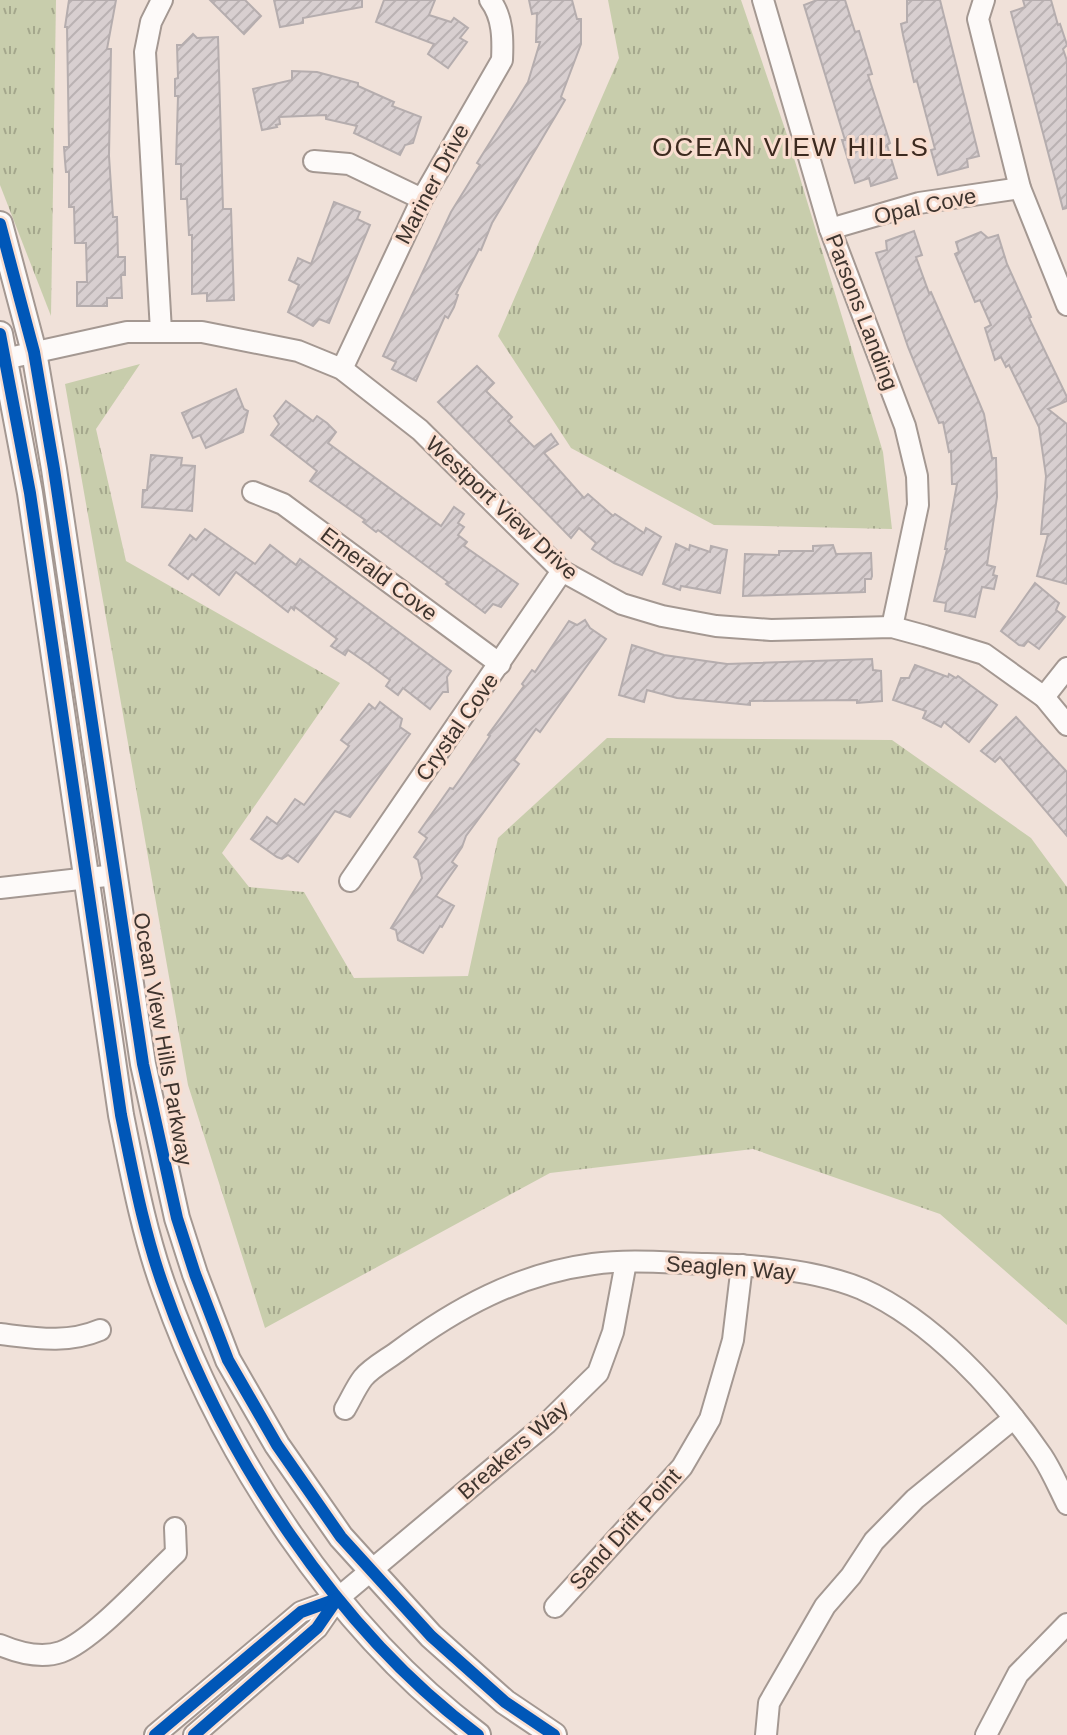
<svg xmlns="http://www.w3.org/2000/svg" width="1067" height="1735" font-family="Arial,sans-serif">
<defs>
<pattern id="grass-tufts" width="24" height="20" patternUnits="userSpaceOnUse" patternTransform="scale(2)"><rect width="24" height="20" fill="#c8cdac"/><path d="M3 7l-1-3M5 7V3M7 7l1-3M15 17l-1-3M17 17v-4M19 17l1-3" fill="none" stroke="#a4a78c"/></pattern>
<pattern id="building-hatch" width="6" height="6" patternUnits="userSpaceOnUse" patternTransform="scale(2)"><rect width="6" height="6" fill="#d8cfd0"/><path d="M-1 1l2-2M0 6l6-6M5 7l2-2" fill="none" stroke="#bab2b3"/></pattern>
</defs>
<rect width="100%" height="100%" fill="#f0e1d9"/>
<g fill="url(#grass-tufts)">
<polygon points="0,0 56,0 51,316 0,185"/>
<polygon points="608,0 741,0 787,135 883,452 892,529 714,525 571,448 498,336 619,58"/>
<polygon points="140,364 96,429 126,561 340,683 222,853 249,887 304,892 354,978 468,976 498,838 607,738 892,740 1031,838 1067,887 1067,1325 940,1214 753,1149 550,1173 265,1328 188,1085 65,384"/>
</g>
<g fill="url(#building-hatch)" stroke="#b5adae" stroke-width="2">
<polygon points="69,0 116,0 107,49 111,49 109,156 113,217 117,217 118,257 125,257 125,275 121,275 122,298 107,298 107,306 77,306 77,282 87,282 86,243 75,243 74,207 69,207 69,172 66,172 65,161 64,147 69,147 67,27 65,27"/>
<polygon points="210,0 245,0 261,16 244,34"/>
<polygon points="274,0 362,0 362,7 303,18 303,23 280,27"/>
<polygon points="384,0 435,0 429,15 451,22 454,18 468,28 460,38 467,42 448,68 428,54 434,44 376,22"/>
<polygon points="529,0 572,0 577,19 581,19 581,44 561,97 565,100 492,223 481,250 479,249 456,294 458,295 454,307 448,318 445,316 416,381 392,369 396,362 383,356 451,212 480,165 477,163 528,82 540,42 536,42 537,13 532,14"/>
<polygon points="817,0 845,0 855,32 859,31 872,74 868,75 890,143 887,145 897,178 871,186 869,178 855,183 842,140 845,140 804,5"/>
<polygon points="907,0 940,0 979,156 967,159 968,167 938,175 931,150 935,149 917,81 914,82 903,35 901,24 907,22"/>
<polygon points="1023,0 1051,0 1058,25 1060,24 1067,45 1063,49 1067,61 1067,208 1063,209 1011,12 1025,7"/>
<polygon points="193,34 197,38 218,37 223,209 231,209 234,300 207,301 207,293 192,294 192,235 189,235 187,199 181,199 181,164 176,164 178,96 175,96 175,79 178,78 177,45 182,45"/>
<polygon points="292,71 317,72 358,83 358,86 394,102 392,106 421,117 413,143 405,145 400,155 354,133 357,126 326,119 326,115 279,117 280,124 276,125 277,127 262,130 253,89 292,80"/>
<polygon points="334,202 360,212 357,219 370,225 329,323 319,319 313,326 288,312 299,285 289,280 298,258 311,264"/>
<polygon points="914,231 922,255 916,257 929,293 931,292 976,395 984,414 992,458 996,458 997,497 987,565 995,567 993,575 997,576 994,589 982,587 975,617 945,611 946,603 934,601 947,549 945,549 957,484 952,484 951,451 949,452 943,422 939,423 908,347 876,253 887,250 886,241"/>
<polygon points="981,232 988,238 998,235 1007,264 1031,317 1029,318 1067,397 1067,401 1048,409 1067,424 1067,584 1037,576 1048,534 1041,534 1046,476 1039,427 1009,365 1006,367 1001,357 995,360 985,328 991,325 980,300 975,302 955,254 959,252 956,242"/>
<polygon points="477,366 494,383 486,391 512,417 508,421 534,447 551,434 558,444 544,453 584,498 588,494 613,516 615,514 644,533 646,528 661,537 642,575 614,563 592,549 596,543 579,528 571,538 438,402"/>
<polygon points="236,389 244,409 248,411 243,432 206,448 200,435 193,438 182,413"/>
<polygon points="286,401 313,421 317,416 327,423 336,432 328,443 441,526 454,507 464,514 458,523 464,527 458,535 467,542 464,546 518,584 501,607 493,604 485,613 446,584 448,582 378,530 376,532 363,522 365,520 310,481 317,471 271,435 279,424 274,416"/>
<polygon points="151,455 182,458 181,465 195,466 192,511 142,507 143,490 147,490"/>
<polygon points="205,529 255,564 270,545 296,565 300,559 451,671 447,677 448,692 443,692 430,709 403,688 398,695 386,686 390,680 367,663 348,650 345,655 331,646 337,639 295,607 294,610 291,607 288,612 236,572 219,595 192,574 188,579 169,565 190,535 196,540"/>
<polygon points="676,544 689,550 690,545 710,552 711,546 727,550 720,593 681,586 680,590 663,584"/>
<polygon points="833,545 836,554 871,553 872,576 871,579 865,579 865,592 743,596 745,554 779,555 779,551 813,551 813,546"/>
<polygon points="1035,583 1059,603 1056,610 1065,617 1039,649 1028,641 1024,646 1019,645 1001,631"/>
<polygon points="585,620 590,628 606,639 540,732 536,729 514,760 519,764 466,836 462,847 452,862 457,866 436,896 454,906 442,927 440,926 423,953 402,942 398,940 396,930 391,928 422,878 418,860 414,857 427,838 419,832 450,788 453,789 466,771 490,736 488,735 524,686 522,684 532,670 535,672 569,621 577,625"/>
<polygon points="632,645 664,655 727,664 872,659 873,670 881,671 882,701 857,703 857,700 750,701 750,705 677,698 647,690 644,702 619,695"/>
<polygon points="915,665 948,677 949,674 956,678 958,676 997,705 969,742 944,722 941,727 923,718 926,711 893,700 901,678 909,678"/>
<polygon points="380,702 402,719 400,727 410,734 350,817 335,811 298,862 288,855 282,859 277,857 251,839 267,817 277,824 295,799 304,805 349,746 341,740 369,704 375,709"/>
<polygon points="1016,717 1067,772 1067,836 1000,757 995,762 981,751"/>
</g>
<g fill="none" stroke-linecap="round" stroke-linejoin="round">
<defs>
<g id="minor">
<polyline points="763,0 830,229 905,426 917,476 918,505 892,627"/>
<polyline points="984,0 978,19 1020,188 1067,305"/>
<polyline points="314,161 349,164 422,199"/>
<polyline points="830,229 919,203 1020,188"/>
<polyline points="161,331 145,52 151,22 162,0"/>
<polyline points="0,360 127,332 202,332 298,351 342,369 420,430 562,571 622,604 662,616 716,626 771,630 892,627 925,636 984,654 1044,697 1067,725"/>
<path d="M342,369L422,199L502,60C503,39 503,17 490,0"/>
<polyline points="253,492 283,504 500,664"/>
<polyline points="1044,697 1067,668"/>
<polyline points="350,881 562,571"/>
<polyline points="0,888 115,875"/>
<path d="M0,1334C35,1338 67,1344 100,1330"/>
<path d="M345,1409C351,1399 356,1387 363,1378C371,1368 386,1360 397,1352C456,1308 518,1274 593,1264C630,1259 669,1263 707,1264C756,1265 816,1270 862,1289C932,1320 999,1393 1042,1456C1052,1471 1059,1488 1067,1504"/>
<polyline points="555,1607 682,1467 710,1419 733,1340 742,1265"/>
<path d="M0,1645C19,1653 41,1659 61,1652C94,1640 148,1579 176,1553L175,1528"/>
<polyline points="155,1735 301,1612 337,1599"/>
<polyline points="194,1735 317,1628 337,1599 547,1423 598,1373 613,1332 626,1262"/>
<polyline points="766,1735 769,1703 825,1606 851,1576 874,1541 915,1499 1014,1418"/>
<polyline points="986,1735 1018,1674 1067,1624"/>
</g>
<g id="major">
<polyline points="0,224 34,352 54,469 143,1064 177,1218 195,1274 228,1360 277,1445 341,1537 431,1636 505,1702 554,1735"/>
<path d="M0,334L30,493L121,1115C133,1174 144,1234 165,1291C223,1455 337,1630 478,1735"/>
</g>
</defs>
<use href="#minor" stroke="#a49892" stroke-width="24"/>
<use href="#major" stroke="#a49892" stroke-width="28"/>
<use href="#minor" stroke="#fdfaf9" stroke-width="20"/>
<use href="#major" stroke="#fdfaf9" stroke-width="24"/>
<defs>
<g id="cycleway">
<polyline points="0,224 34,352 54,469 143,1064 177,1218 195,1274 228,1360 277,1445 341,1537 431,1636 505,1702 554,1735"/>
<path d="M0,334L30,493L121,1115C133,1174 144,1234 165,1291C223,1455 337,1630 478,1735"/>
<polyline points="155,1735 301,1612 337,1599"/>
<polyline points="194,1735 317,1628 337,1599"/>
</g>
</defs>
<use href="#cycleway" stroke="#f9ded0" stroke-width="17"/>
<use href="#cycleway" stroke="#0057b8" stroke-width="12"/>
</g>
<g text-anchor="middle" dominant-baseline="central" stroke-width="6" stroke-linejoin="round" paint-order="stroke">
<g font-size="22" fill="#3e342e" stroke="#f9ded0">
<text transform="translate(432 184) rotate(-62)">Mariner Drive</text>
<text transform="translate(925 206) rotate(-12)">Opal Cove</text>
<text transform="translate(862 312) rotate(69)">Parsons Landing</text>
<text transform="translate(502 508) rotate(43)">Westport View Drive</text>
<text transform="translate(379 574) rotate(37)">Emerald Cove</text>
<text transform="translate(457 727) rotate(-55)">Crystal Cove</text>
<text transform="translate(163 1039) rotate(80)">Ocean View Hills Parkway</text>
<text transform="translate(731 1268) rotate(4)">Seaglen Way</text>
<text transform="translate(513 1450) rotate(-41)">Breakers Way</text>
<text transform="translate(625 1529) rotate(-48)">Sand Drift Point</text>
</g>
<g font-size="26" letter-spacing="2" fill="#3d2a1f" stroke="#f9ded0">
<text x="791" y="147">OCEAN VIEW HILLS</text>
</g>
</g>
</svg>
